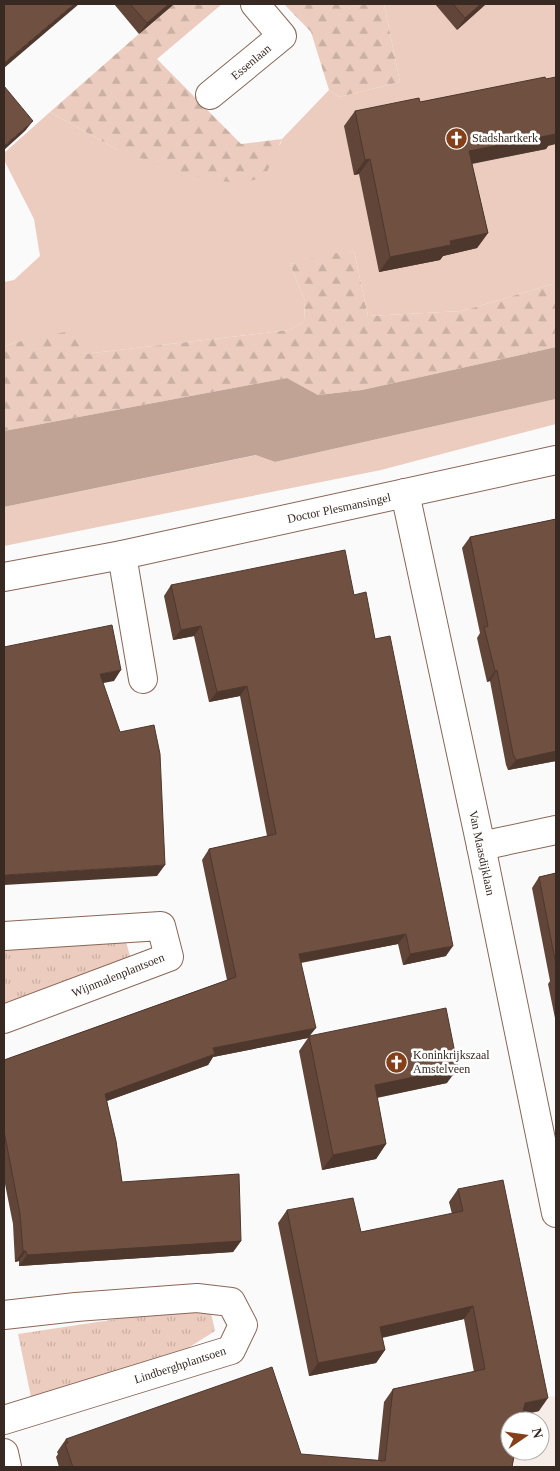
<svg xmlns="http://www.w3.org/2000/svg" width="560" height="1471" font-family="'Times New Roman',serif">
<defs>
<pattern id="forest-firs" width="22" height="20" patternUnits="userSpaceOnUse" patternTransform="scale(1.25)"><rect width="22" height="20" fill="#ebccbe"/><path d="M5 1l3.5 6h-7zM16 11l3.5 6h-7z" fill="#caafa3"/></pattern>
<pattern id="park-tufts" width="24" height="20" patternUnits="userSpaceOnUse" patternTransform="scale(1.25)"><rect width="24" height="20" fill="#ebccbe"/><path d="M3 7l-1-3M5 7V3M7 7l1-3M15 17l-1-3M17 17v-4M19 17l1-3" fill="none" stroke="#caafa3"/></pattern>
</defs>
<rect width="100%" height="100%" fill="#fafafa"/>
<path fill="#f6ede9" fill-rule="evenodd" d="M556,1396V1467H417L418,1418ZM510,1421H540V1451H510Z"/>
<g fill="#ebccbe">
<polygon points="384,4 556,4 556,283 462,311 368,316 354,251 290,264 305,301 304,321 290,330 84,354 21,341 4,346 4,282 14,280 40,256 34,219 4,160 4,153 50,112 118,150 280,145 282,139 329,90 339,97 400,82"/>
<polygon points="556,399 556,424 381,470 4,546 4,507 257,455 275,462"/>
</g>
<g fill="url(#forest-firs)">
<polygon points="173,4 222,4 157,59 241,144 282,139 264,178 235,183 187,175 118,150 50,112"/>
<polygon points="284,4 384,4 400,82 339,97 329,90 311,32"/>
<polygon points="354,251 368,316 462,311 556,283 556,347 362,390 318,395 287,378 4,431 4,346 21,341 70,331 84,354 290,330 304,321 305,301 290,264 330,254"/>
</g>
<g fill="url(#park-tufts)">
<polygon points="125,938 131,960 4,1004 4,945"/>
<polygon points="170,1311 211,1313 215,1331 180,1353 31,1397 18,1334"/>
</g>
<polygon fill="#c0a395" points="556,347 556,399 275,462 256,455 4,507 4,431 287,378 318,395 362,390"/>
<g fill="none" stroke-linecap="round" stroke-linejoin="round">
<defs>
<g id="minor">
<polyline points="210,95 282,36 255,4"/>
<polyline points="405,493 481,846 556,1213"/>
<polyline points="122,555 143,679"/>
<polyline points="4,577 122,555 556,460"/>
<polyline points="481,846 556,830"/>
<polyline points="4,936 161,926 169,957 4,1019"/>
<polyline points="4,1315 76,1307 197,1298 231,1302 243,1325 231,1350 4,1420"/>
<polyline points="4,1453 7,1467"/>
</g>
</defs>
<use href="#minor" stroke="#896758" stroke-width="30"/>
<use href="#minor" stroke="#fff" stroke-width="28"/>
</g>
<g fill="#604538">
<polygon points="114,4 174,4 139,34"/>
<polygon points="435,4 486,4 457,30"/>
<polygon points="546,79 548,146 546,149 472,164 488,233 477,248 443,256 440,260 379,272 359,174 354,175 344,126 355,111 420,102"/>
<polygon points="556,519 556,761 508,770 506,765 490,681 487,682 477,638 480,633 462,548 470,537"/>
<polygon points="171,585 354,595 375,639 446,956 403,965 398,944 301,963 310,1036 447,1083 377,1098 386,1144 376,1159 322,1170 299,1051 308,1038 213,1057 208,1065 107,1101 122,1182 241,1241 233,1252 19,1266 19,1261 15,1262 13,1224 4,1179 4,1060 227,980 202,860 209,849 267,836 240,696 209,702 194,636 173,640 164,596"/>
<polygon points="556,873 556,1023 548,984 550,981 532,888 539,877"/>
<polygon points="458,1189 539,1411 522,1415 512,1467 59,1467 56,1457 58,1454 57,1452 66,1439 378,1460 384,1402 393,1389 474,1372 464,1319 382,1338 385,1350 376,1363 309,1376 278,1223 287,1210 361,1232 452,1214 449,1202"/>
</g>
<g fill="#4e382e">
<polygon points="74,4 79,4 4,68 4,63"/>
<polygon points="169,4 174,4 139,34 147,23"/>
<polygon points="481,4 486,4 457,30 465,18"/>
<polygon points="33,121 25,131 4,150 4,146"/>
<polygon points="556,131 556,144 548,146 546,149 458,166 469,151"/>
<polygon points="370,159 359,174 354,175 365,160"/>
<polygon points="488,233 477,248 443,256 440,260 379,272 390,257 450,241"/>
<polygon points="201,626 194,636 173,640 181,630"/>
<polygon points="121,670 114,681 93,685 100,674"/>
<polygon points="497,670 490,681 487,682 495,671"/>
<polygon points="247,686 240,696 209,702 217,692"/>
<polygon points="556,751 556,761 508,770 516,760"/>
<polygon points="165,865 157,876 4,885 4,875"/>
<polygon points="406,934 398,944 291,964 299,954"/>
<polygon points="453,946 446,956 403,965 410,954"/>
<polygon points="316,1028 308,1038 213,1057 208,1065 98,1104 105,1094 213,1048"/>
<polygon points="458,1068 447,1083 364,1100 375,1085"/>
<polygon points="386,1144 376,1159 322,1170 333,1155"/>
<polygon points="241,1241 233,1252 19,1266 27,1255"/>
<polygon points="23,1251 26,1251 19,1261 15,1262"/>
<polygon points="473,1306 464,1319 370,1340 380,1327"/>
<polygon points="385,1350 376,1363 309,1376 318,1363"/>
<polygon points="548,1398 539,1411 516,1416 525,1403"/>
</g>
<g fill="#705041" stroke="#4e382e">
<polygon points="4,4 74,4 4,63"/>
<polygon points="130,4 169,4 147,23"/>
<polygon points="453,4 481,4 465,18"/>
<polygon points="545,77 546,79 556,77 556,134 469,151 488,233 450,241 451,245 390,257 370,159 365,160 355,111 419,98 420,102"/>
<polygon points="4,86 33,121 4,146"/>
<polygon points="556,519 556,751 516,760 513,754 497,670 495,671 484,627 488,626 470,537"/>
<polygon points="345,550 354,595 366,592 375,639 390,636 453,946 410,954 406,934 299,954 316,1028 213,1048 215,1054 105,1094 116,1141 122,1182 239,1174 241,1241 27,1255 26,1251 23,1251 20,1214 4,1131 4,1060 236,977 209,849 276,834 247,686 217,692 201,626 181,630 171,585"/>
<polygon points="112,625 121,670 100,674 120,732 154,725 160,754 165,865 4,875 4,647"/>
<polygon points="556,873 556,965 539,877"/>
<polygon points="446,1008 458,1068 375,1085 386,1144 333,1155 309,1036"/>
<polygon points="503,1180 548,1398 525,1403 521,1421 510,1421 510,1451 515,1451 512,1467 73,1467 65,1444 68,1443 66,1439 272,1367 301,1454 385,1461 393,1389 485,1369 473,1306 380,1327 385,1350 318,1363 287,1210 353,1198 361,1232 463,1211 458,1189"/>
</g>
<defs>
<symbol id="church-disc" viewBox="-11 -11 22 22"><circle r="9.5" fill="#85401a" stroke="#fff"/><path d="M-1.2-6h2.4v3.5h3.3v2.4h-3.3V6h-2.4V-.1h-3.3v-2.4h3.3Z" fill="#fff"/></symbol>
</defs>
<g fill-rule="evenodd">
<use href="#church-disc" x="444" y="126" width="25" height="25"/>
<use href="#church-disc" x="384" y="1050" width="25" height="25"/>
</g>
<g text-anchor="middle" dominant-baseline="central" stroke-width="5" stroke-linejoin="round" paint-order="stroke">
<g font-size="12" fill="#382a23" stroke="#fff">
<text transform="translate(251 62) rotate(-40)">Essenlaan</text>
<text transform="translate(339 508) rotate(-12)">Doctor Plesmansingel</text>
<text transform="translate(482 853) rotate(78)">Van Maasdijklaan</text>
<text transform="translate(118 975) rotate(-22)">Wijnmalenplantsoen</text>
<text transform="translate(180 1365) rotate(-18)">Lindberghplantsoen</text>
</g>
<g font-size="12" fill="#382a23" stroke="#fff" text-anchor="start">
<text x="472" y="138">Stadshartkerk</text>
<text x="413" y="1055">Koninkrijkszaal<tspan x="413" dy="14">Amstelveen</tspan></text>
</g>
</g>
<rect width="560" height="1471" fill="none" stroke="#382a23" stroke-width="10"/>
<g transform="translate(525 1436) rotate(77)"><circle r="24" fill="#ffffff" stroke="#afaaa7"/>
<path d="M0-4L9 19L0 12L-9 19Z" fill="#85401a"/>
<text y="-8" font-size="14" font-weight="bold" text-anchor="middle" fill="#382a23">N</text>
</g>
</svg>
